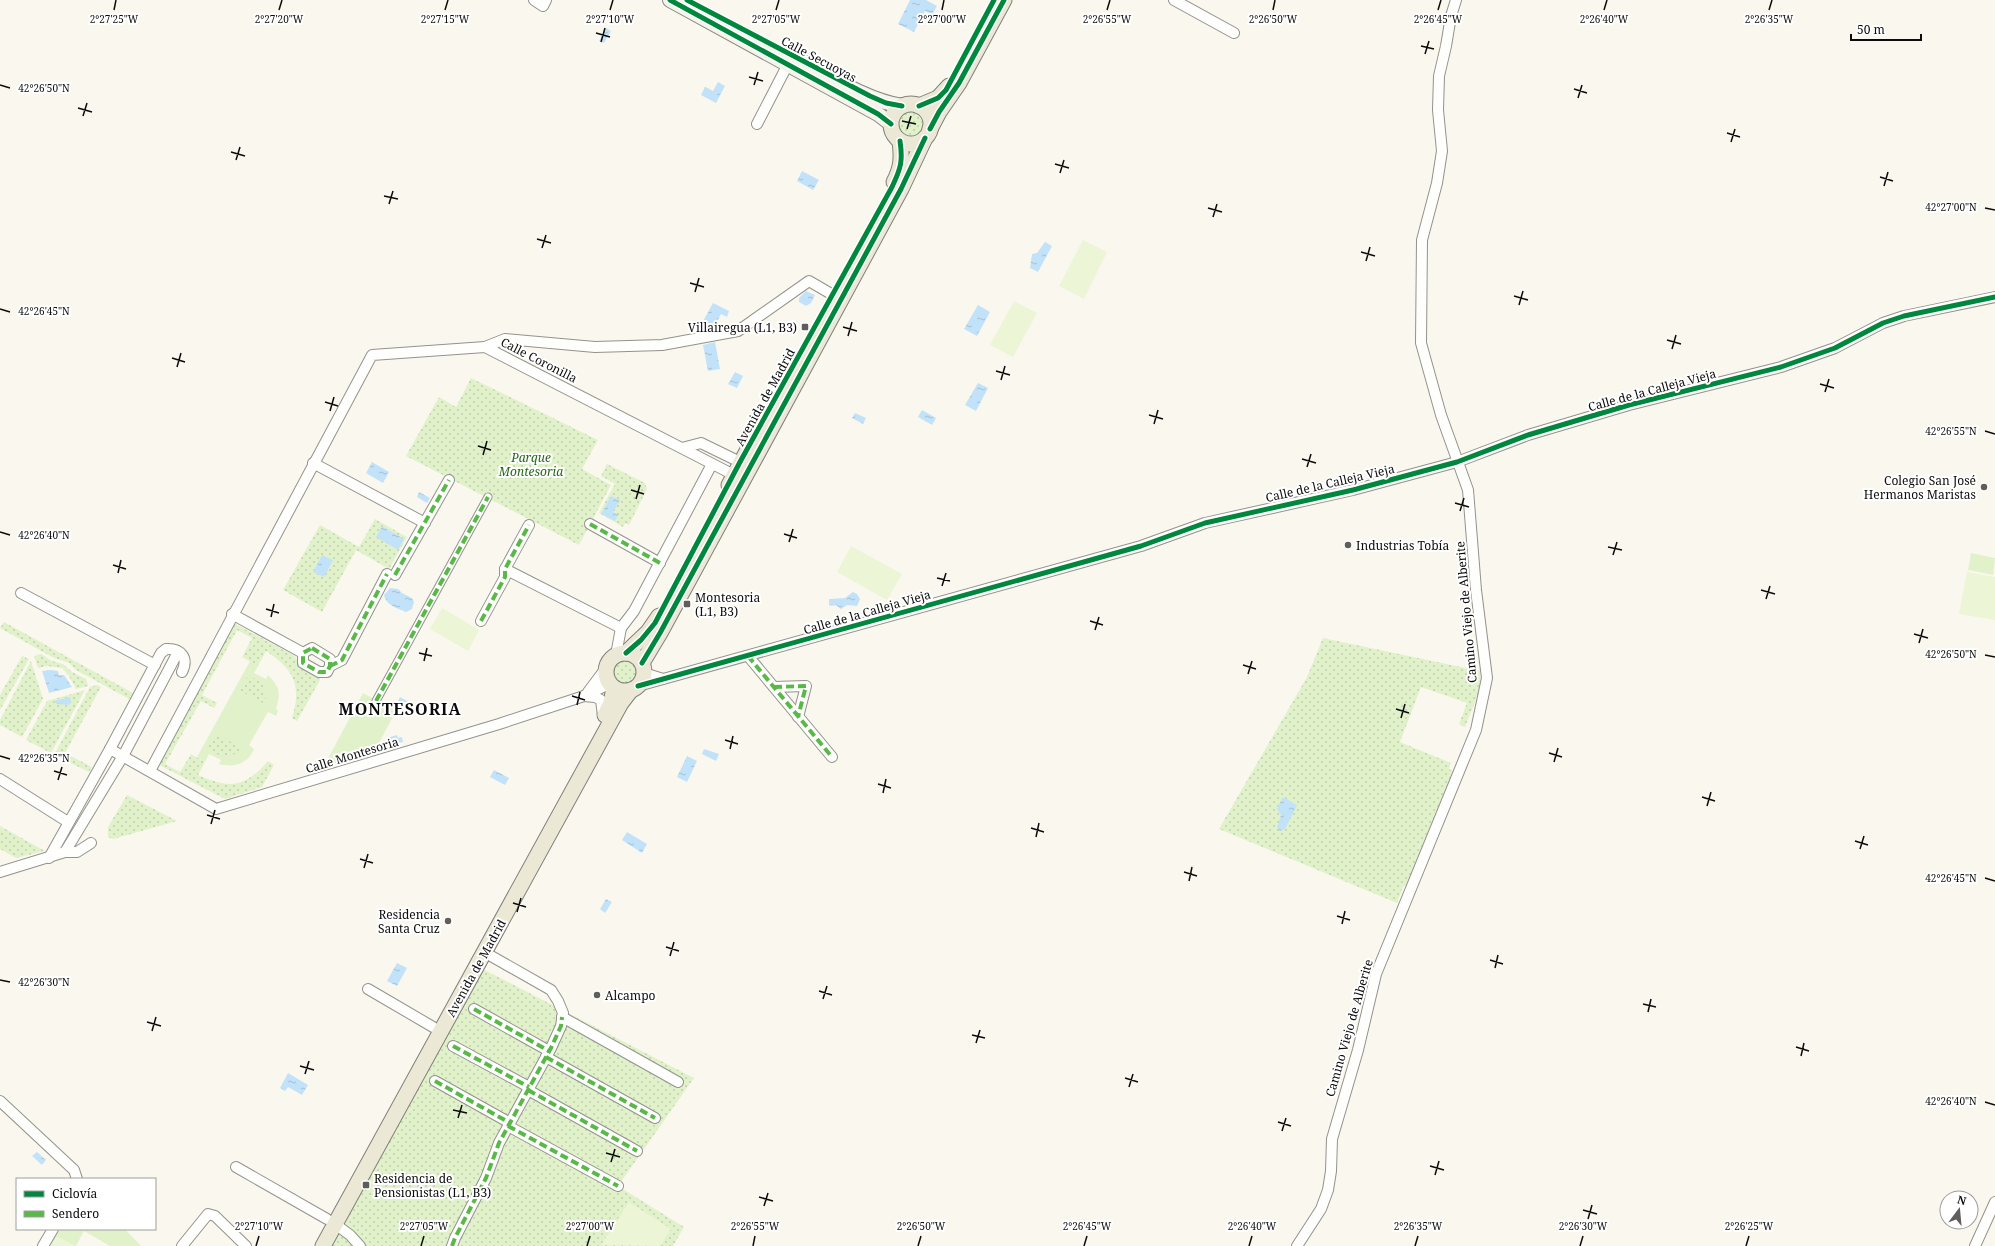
<svg xmlns="http://www.w3.org/2000/svg" width="1995" height="1246" font-family="'Noto Serif',serif">
<defs>
<pattern id="garden-dots" width="8" height="8" patternUnits="userSpaceOnUse"><rect width="8" height="8" fill="#e1f2cb"/><path d="M2 2h.1M6 6h.1" fill="none" stroke="#c0cead" stroke-width="1.8" stroke-linecap="round"/></pattern>
<pattern id="water-ripples" width="26" height="14" patternUnits="userSpaceOnUse"><rect width="26" height="14" fill="#c1e2f8"/><path d="M2 4q2-2 4 0t4 0M15 11q2-2 4 0t4 0" fill="none" stroke="#a4c1d3"/></pattern>
</defs>
<rect width="100%" height="100%" fill="#faf8ee"/>
<g fill="#e1f2cb">
<polygon points="1971,553 1995,558 1993,575 1968,570"/>
<path d="M250,661L258,666L254,673L266,679L268,675C280,687 281,693 276,709L278,711L276,716L268,712L249,745L254,749C248,764 234,768 219,764L221,760L209,754L205,762L197,757Z"/>
<polygon points="363,693 396,711 373,754 323,768"/>
<polygon points="62,1229 125,1229 141,1246 110,1246 84,1231 76,1246 50,1246 57,1233"/>
</g>
<g fill="url(#garden-dots)">
<circle cx="911" cy="123" r="13"/>
<polygon points="471,378 598,440 582,469 611,485 579,545 406,456 439,397 456,407"/>
<polygon points="607,464 645,483 647,489 629,525 625,523 623,527 599,513 615,484 601,476"/>
<polygon points="375,519 407,537 389,569 356,550 322,612 283,590 320,525 359,547"/>
<polygon points="4,622 133,693 129,699 76,670 69,663 54,658 0,628"/>
<path d="M234,623L295,656L299,664L319,676L320,680L297,721L292,718C302,685 294,670 266,651L258,666L242,657L252,638L237,630L202,695L217,703L214,708L201,701L165,764L180,772L191,754L205,762L198,775C229,789 245,788 268,761L274,765L262,787L225,799L161,766L158,762Z"/>
<polygon points="1323,638 1480,671 1481,687 1465,727 1459,724 1467,703 1421,687 1400,742 1451,763 1449,769 1453,771 1410,883 1403,887 1397,903 1219,829 1307,677"/>
<polygon points="41,654 52,661 63,664 72,672 86,679 88,686 76,689 69,676 62,668 47,666 38,668 34,656"/>
<polygon points="22,656 29,659 0,710 0,695"/>
<circle cx="625" cy="671" r="12"/>
<polygon points="31,661 43,699 22,737 0,725 0,720"/>
<polygon points="248,675 264,684 266,694 265,704 240,691"/>
<polygon points="97,685 101,687 65,753 92,767 89,772 54,755 90,687"/>
<polygon points="85,690 51,753 26,740 47,701"/>
<path d="M216,733L241,748C232,761 219,756 207,750Z"/>
<polygon points="127,795 177,821 113,839 108,837 108,827"/>
<polygon points="0,826 45,851 16,858 0,849"/>
<polygon points="477,966 694,1078 618,1186 684,1227 673,1246 330,1246"/>
</g>
<g fill="#ecf5d6">
<polygon points="1083,240 1107,252 1084,299 1059,286"/>
<polygon points="1014,301 1037,313 1013,357 990,345"/>
<polygon points="851,546 902,574 887,600 837,572"/>
<polygon points="1967,572 1995,577 1995,620 1959,614"/>
<polygon points="442,608 479,630 468,651 430,629"/>
<polygon points="629,1202 671,1229 660,1246 601,1245"/>
<polygon points="57,1236 74,1245 73,1246 51,1246"/>
</g>
<g fill="url(#water-ripples)">
<polygon points="910,0 926,0 937,6 932,15 925,11 914,32 898,24"/>
<polygon points="606,28 611,31 604,43 599,41"/>
<polygon points="718,82 725,86 716,103 701,95 705,87 713,91"/>
<polygon points="802,171 819,180 813,190 797,181"/>
<polygon points="1045,242 1052,246 1038,272 1030,268 1032,254 1037,253"/>
<polygon points="806,291 815,295 811,303 806,306 799,302 799,298"/>
<polygon points="713,303 729,311 727,317 721,314 713,329 702,323"/>
<polygon points="978,305 990,312 977,336 964,329"/>
<polygon points="715,342 720,369 708,371 703,345"/>
<polygon points="735,372 743,376 737,388 728,384"/>
<polygon points="978,383 988,388 976,411 965,405"/>
<polygon points="922,410 936,418 932,425 918,417"/>
<polygon points="855,413 866,418 863,424 852,418"/>
<polygon points="372,462 389,472 383,483 366,473"/>
<polygon points="419,492 430,498 427,503 417,497"/>
<polygon points="611,496 620,500 613,512 618,515 615,521 601,514"/>
<polygon points="382,526 404,539 398,550 376,537"/>
<polygon points="322,555 333,560 324,577 313,572"/>
<path d="M390,588L398,589L402,593L412,598L414,602L412,609L406,612C396,608 386,605 384,595Z"/>
<polygon points="853,592 857,594 860,599 857,606 847,605 841,609 836,605 831,606 829,605 829,599 845,598"/>
<polygon points="51,670 58,671 59,675 64,675 72,687 49,693 42,671"/>
<polygon points="70,697 71,701 69,705 58,704 54,701"/>
<polygon points="400,697 411,703 408,709 397,703"/>
<polygon points="397,735 398,738 402,737 403,742 389,745 387,738"/>
<polygon points="704,749 719,754 716,761 702,754"/>
<polygon points="687,756 697,761 687,782 677,777"/>
<polygon points="494,770 509,778 505,785 490,777"/>
<polygon points="1282,798 1285,798 1297,805 1285,829 1280,831 1277,827 1281,815 1277,809"/>
<polygon points="627,832 647,844 642,853 622,840"/>
<polygon points="606,899 612,902 605,913 600,909"/>
<polygon points="397,963 407,968 397,986 387,981"/>
<polygon points="288,1073 308,1085 302,1095 288,1087 285,1091 280,1088"/>
<polygon points="37,1152 46,1160 42,1165 32,1156"/>
</g>
<g fill="none" stroke-linecap="round" stroke-linejoin="round">
<defs>
<polyline id="pedestrian" points="376,701 488,497"/>
<g id="minor">
<polyline points="534,0 543,6 546,0"/>
<polyline points="1174,0 1234,33"/>
<polyline points="757,124 788,64"/>
<polyline points="485,347 505,339 595,347 662,345 738,331 809,281 833,295"/>
<polyline points="682,448 701,443 740,462"/>
<polyline points="313,463 425,523"/>
<polyline points="590,524 660,563"/>
<polyline points="505,569 621,628 634,611 712,464"/>
<polyline points="395,575 449,480"/>
<polyline points="21,593 155,665"/>
<polyline points="232,614 303,653"/>
<polyline points="481,621 505,577 505,569 529,525"/>
<polygon points="312,648 330,659 330,666 327,672 319,672 303,663 303,653"/>
<polyline points="616,655 621,628"/>
<polyline points="748,656 832,757"/>
<polyline points="330,666 342,660 387,574"/>
<polyline points="644,673 663,679"/>
<polyline points="638,686 1141,546 1205,523 1353,490 1457,462 1528,435 1629,405 1781,367 1835,348 1883,323 1904,316 1995,297"/>
<polyline points="774,687 806,686 798,717"/>
<polyline points="588,692 606,668"/>
<polyline points="584,696 595,697 601,700 603,716"/>
<polyline points="110,749 216,809 499,724 584,696 609,684"/>
<polyline points="150,771 372,355 485,347 734,475"/>
<polyline points="0,779 68,822"/>
<polyline points="65,852 123,756 178,652"/>
<path d="M49,858L110,749L161,653L166,649C181,648 189,658 182,672"/>
<polyline points="0,872 65,852 77,852 91,843"/>
<polyline points="368,989 433,1027"/>
<polyline points="474,1009 549,1051"/>
<polyline points="562,1017 678,1082"/>
<polyline points="453,1046 529,1087"/>
<polyline points="546,1057 655,1118"/>
<polyline points="435,1081 510,1123"/>
<polyline points="528,1090 637,1151"/>
<polyline points="0,1101 74,1170 77,1179"/>
<polyline points="508,1126 618,1186"/>
<polyline points="236,1167 327,1219"/>
<polyline points="335,1224 350,1235 360,1246"/>
<polyline points="43,1246 53,1229"/>
<polyline points="182,1246 208,1214 215,1216 246,1246"/>
<polyline points="452,1246 455,1238 486,1178 499,1143 551,1048 561,1026 563,1013 558,1001 551,990 484,952"/>
<polyline points="1297,1246 1321,1209 1328,1190 1331,1171 1332,1139 1358,1050 1376,974 1476,730 1487,678 1476,590 1468,490 1441,415 1421,343 1422,240 1437,183 1442,151 1438,110 1439,76 1446,46 1451,16 1456,0"/>
<polyline points="1975,1246 1995,1202"/>
</g>
<g id="secondary">
<polyline points="670,0 878,114 891,124"/>
<path d="M794,57C828,74 864,100 902,106"/>
</g>
<g id="primary">
<circle cx="911" cy="124" r="20"/>
<polyline points="919,106 938,98 949,86"/>
<polyline points="930,129 939,112 959,83 1004,0"/>
<path d="M894,182C902,167 902,157 900,141"/>
<polyline points="729,485 760,427"/>
<circle cx="625" cy="672" r="19"/>
<polyline points="626,653 648,632 659,616"/>
<polyline points="642,663 660,633 901,189 925,138"/>
<polyline points="605,715 611,703 614,688"/>
<polyline points="323,1246 621,703 631,690"/>
</g>
</defs>
<use href="#pedestrian" stroke="#93928d" stroke-width="9"/>
<use href="#minor" stroke="#93928d" stroke-width="12"/>
<use href="#secondary" stroke="#898884" stroke-width="16"/>
<use href="#primary" stroke="#807f7a" stroke-width="17"/>
<use href="#pedestrian" stroke="#fefefc" stroke-width="7"/>
<use href="#minor" stroke="#fefefc" stroke-width="10"/>
<use href="#secondary" stroke="#f4f4e8" stroke-width="14"/>
<use href="#primary" stroke="#ece8d6" stroke-width="15"/>
<g stroke="#58b947" stroke-width="4" stroke-dasharray="8 4" stroke-linecap="butt">
<polyline points="590,524 660,563"/>
<polyline points="395,575 449,480"/>
<polyline points="481,621 505,577 505,569 529,525"/>
<polygon points="312,648 330,659 330,666 327,672 319,672 303,663 303,653"/>
<polyline points="748,656 832,757"/>
<polyline points="330,666 342,660 387,574"/>
<polyline points="774,687 806,686 798,717"/>
<polyline points="376,701 488,497"/>
<polyline points="474,1009 549,1051"/>
<polyline points="453,1046 529,1087"/>
<polyline points="546,1057 655,1118"/>
<polyline points="435,1081 510,1123"/>
<polyline points="528,1090 637,1151"/>
<polyline points="508,1126 618,1186"/>
<polyline points="452,1246 455,1238 486,1178 499,1143 551,1048 561,1026 562,1017"/>
</g>
<defs>
<g id="cycleway">
<polyline points="670,0 878,114 891,124"/>
<polyline points="687,0 870,96 886,103 902,106"/>
<polyline points="919,106 938,98 946,90 994,0"/>
<polyline points="930,129 939,112 959,83 1004,0"/>
<path d="M626,653L641,640L655,623L740,462L892,187C901,168 903,161 900,141"/>
<polyline points="642,663 660,633 901,189 925,138"/>
<polyline points="638,686 1141,546 1205,523 1353,490 1457,462 1528,435 1629,405 1781,367 1835,348 1883,323 1904,316 1995,297"/>
</g>
</defs>
<use href="#cycleway" stroke="#fff" stroke-width="8"/>
<use href="#cycleway" stroke="#00873e" stroke-width="5"/>
</g>
<path fill="none" stroke="#0b0b0b" stroke-width="1.5" d="M114,10L116,0M279,10L282,0M445,10L448,0M610,10L613,0M776,10L779,0M942,10L944,0M1107,10L1110,0M1273,10L1275,0M1438,10L1441,0M1604,10L1607,0M1769,10L1772,0M596,33L610,37M601,42L605,28M1421,46L1434,49M1425,54L1429,41M749,77L763,81M0,85L10,88M754,85L758,72M1574,89L1587,93M1578,98L1582,85M78,108L92,112M83,116L87,103M902,121L916,124M907,129L911,116M1727,133L1740,137M1731,142L1735,129M231,152L245,156M236,160L240,147M1055,164L1069,168M1060,173L1064,160M1880,177L1893,181M1884,186L1888,172M384,196L398,199M389,204L393,191M1208,208L1222,212M1985,208L1995,210M1213,217L1217,204M537,239L551,243M542,248L546,235M1361,252L1375,256M1366,261L1370,247M690,283L704,287M695,292L699,278M1514,296L1528,300M1519,305L1523,291M0,309L10,312M843,327L857,331M848,336L852,322M1667,340L1681,344M1672,349L1676,335M172,358L185,362M177,367L181,353M996,371L1010,375M1001,380L1005,366M1820,384L1834,388M1825,392L1829,379M325,402L338,406M330,411L334,397M1149,415L1163,419M1154,424L1158,410M1985,431L1995,434M478,446L491,450M483,455L487,441M1302,459L1316,463M1307,467L1311,454M631,490L644,494M636,499L640,485M1455,503L1469,507M1460,511L1464,498M0,532L10,535M784,534L797,538M789,542L793,529M1608,547L1622,550M1613,555L1617,542M113,565L126,569M118,573L121,560M937,578L950,581M942,586L946,573M1761,590L1775,594M1766,599L1770,586M266,609L279,613M271,617L274,604M1090,621L1103,625M1095,630L1099,617M1914,634L1928,638M1919,643L1923,629M419,653L432,656M1985,655L1995,657M424,661L427,648M1243,665L1256,669M1248,674L1252,661M572,696L585,700M577,705L580,692M1396,709L1409,713M1401,718L1405,704M725,740L738,744M730,749L733,736M1549,753L1562,757M0,756L10,759M1554,762L1558,748M54,771L67,775M58,780L62,767M878,784L891,788M883,793L886,779M1702,797L1715,801M1707,806L1711,792M207,815L220,819M211,824L215,810M1031,828L1044,832M1036,837L1039,823M1855,841L1868,845M1860,849L1864,836M360,859L373,863M364,868L368,854M1184,872L1197,876M1985,878L1995,881M1189,881L1192,867M513,903L526,907M517,912L521,898M1337,916L1350,920M1342,924L1345,911M666,947L679,951M670,956L674,942M1490,960L1503,964M1495,968L1498,955M0,980L10,982M819,991L832,995M823,999L827,986M1643,1004L1656,1007M1648,1012L1651,999M147,1022L161,1026M152,1031L156,1017M972,1035L985,1038M976,1043L980,1030M1796,1047L1809,1051M1801,1056L1804,1043M300,1066L314,1070M305,1074L309,1061M1125,1078L1138,1082M1129,1087L1133,1074M1985,1102L1995,1105M453,1110L467,1113M458,1118L462,1105M1278,1122L1291,1126M1282,1131L1286,1118M606,1153L620,1157M611,1162L615,1149M1430,1166L1444,1170M1435,1175L1439,1161M759,1197L773,1201M764,1206L768,1193M1583,1210L1597,1214M1588,1219L1592,1205M256,1246L259,1236M421,1246L424,1236M587,1246L590,1236M753,1246L755,1236M918,1246L921,1236M1084,1246L1087,1236M1249,1246L1252,1236M1415,1246L1418,1236M1580,1246L1583,1236M1746,1246L1749,1236"/>
<g fill="#5f5e5a" stroke="#fff" stroke-width="1.5">
<rect x="801" y="323" width="8" height="8" rx="2"/>
<circle cx="1984" cy="487" r="4"/>
<circle cx="1348" cy="545" r="4"/>
<rect x="683" y="600" width="8" height="8" rx="2"/>
<circle cx="448" cy="921" r="4"/>
<circle cx="597" cy="995" r="4"/>
<rect x="362" y="1181" width="8" height="8" rx="2"/>
</g>
<g text-anchor="middle" dominant-baseline="central" stroke-width="4" stroke-linejoin="round" paint-order="stroke">
<g font-size="12" fill="#0b0b0b" stroke="#fff">
<text transform="translate(819 59) rotate(28)">Calle Secuoyas</text>
<text transform="translate(539 360) rotate(27)">Calle Coronilla</text>
<text transform="translate(1652 390) rotate(-15)">Calle de la Calleja Vieja</text>
<text transform="translate(765 397) rotate(-61)">Avenida de Madrid</text>
<text transform="translate(1330 483) rotate(-13)">Calle de la Calleja Vieja</text>
<text transform="translate(867 612) rotate(-16)">Calle de la Calleja Vieja</text>
<text transform="translate(1466 612) rotate(-95)">Camino Viejo de Alberite</text>
<text transform="translate(352 755) rotate(-17)">Calle Montesoria</text>
<text transform="translate(476 968) rotate(-61)">Avenida de Madrid</text>
<text transform="translate(1349 1028) rotate(-74)">Camino Viejo de Alberite</text>
</g>
<g font-size="12" fill="#0b0b0b" stroke="#fff" text-anchor="start">
<text x="797" y="327" text-anchor="end">Villairegua (L1, B3)</text>
<text x="1976" y="480" text-anchor="end">Colegio San José<tspan x="1976" dy="14">Hermanos Maristas</tspan></text>
<text x="1356" y="545">Industrias Tobía</text>
<text x="695" y="597">Montesoria<tspan x="695" dy="14">(L1, B3)</tspan></text>
<text x="440" y="914" text-anchor="end">Residencia<tspan x="440" dy="14">Santa Cruz</tspan></text>
<text x="605" y="995">Alcampo</text>
<text x="374" y="1178">Residencia de<tspan x="374" dy="14">Pensionistas (L1, B3)</tspan></text>
</g>
<g font-size="12" font-style="italic" fill="#236816" stroke="#fff">
<text x="531" y="457">Parque<tspan x="531" dy="14">Montesoria</tspan></text>
</g>
<g font-size="16" font-weight="bold" letter-spacing="1" fill="#0b0b0b" stroke="#fff">
<text x="400" y="709">MONTESORIA</text>
</g>
</g>
<g font-size="10" text-anchor="middle" fill="#0b0b0b" stroke="#fff" stroke-width="4" stroke-linejoin="round" paint-order="stroke">
<text x="114" y="23">2°27'25"W</text>
<text x="279" y="23">2°27'20"W</text>
<text x="445" y="23">2°27'15"W</text>
<text x="610" y="23">2°27'10"W</text>
<text x="776" y="23">2°27'05"W</text>
<text x="942" y="23">2°27'00"W</text>
<text x="1107" y="23">2°26'55"W</text>
<text x="1273" y="23">2°26'50"W</text>
<text x="1438" y="23">2°26'45"W</text>
<text x="1604" y="23">2°26'40"W</text>
<text x="1769" y="23">2°26'35"W</text>
<text x="44" y="92">42°26'50"N</text>
<text x="1951" y="211">42°27'00"N</text>
<text x="44" y="315">42°26'45"N</text>
<text x="1951" y="435">42°26'55"N</text>
<text x="44" y="539">42°26'40"N</text>
<text x="1951" y="658">42°26'50"N</text>
<text x="44" y="762">42°26'35"N</text>
<text x="1951" y="882">42°26'45"N</text>
<text x="44" y="986">42°26'30"N</text>
<text x="1951" y="1105">42°26'40"N</text>
<text x="259" y="1230">2°27'10"W</text>
<text x="424" y="1230">2°27'05"W</text>
<text x="590" y="1230">2°27'00"W</text>
<text x="755" y="1230">2°26'55"W</text>
<text x="921" y="1230">2°26'50"W</text>
<text x="1087" y="1230">2°26'45"W</text>
<text x="1252" y="1230">2°26'40"W</text>
<text x="1418" y="1230">2°26'35"W</text>
<text x="1583" y="1230">2°26'30"W</text>
<text x="1749" y="1230">2°26'25"W</text>
</g>
<rect x="16" y="1178" width="140" height="52" fill="#ffffff" stroke="#9d9d9d"/>
<rect x="24" y="1191" width="20" height="6" fill="#00873e" stroke="#9d9d9d"/>
<text x="52" y="1198" font-size="12" fill="#0b0b0b">Ciclovía</text>
<rect x="24" y="1211" width="20" height="6" fill="#58b947" stroke="#9d9d9d"/>
<text x="52" y="1218" font-size="12" fill="#0b0b0b">Sendero</text>
<g transform="translate(1959 1210) rotate(16)"><circle r="19" fill="#ffffff" stroke="#9d9d9d"/>
<path d="M0-3L7 15L0 10L-7 15Z" fill="#5f5e5a"/>
<text y="-6" font-size="11" font-weight="bold" text-anchor="middle" fill="#0b0b0b">N</text>
</g>
<path d="M1851 34v6h70v-6" fill="none" stroke="#0b0b0b" stroke-width="2"/>
<text x="1857" y="34" font-size="12" fill="#0b0b0b" stroke="#ffffff" stroke-width="3" paint-order="stroke">50 m</text>
</svg>
